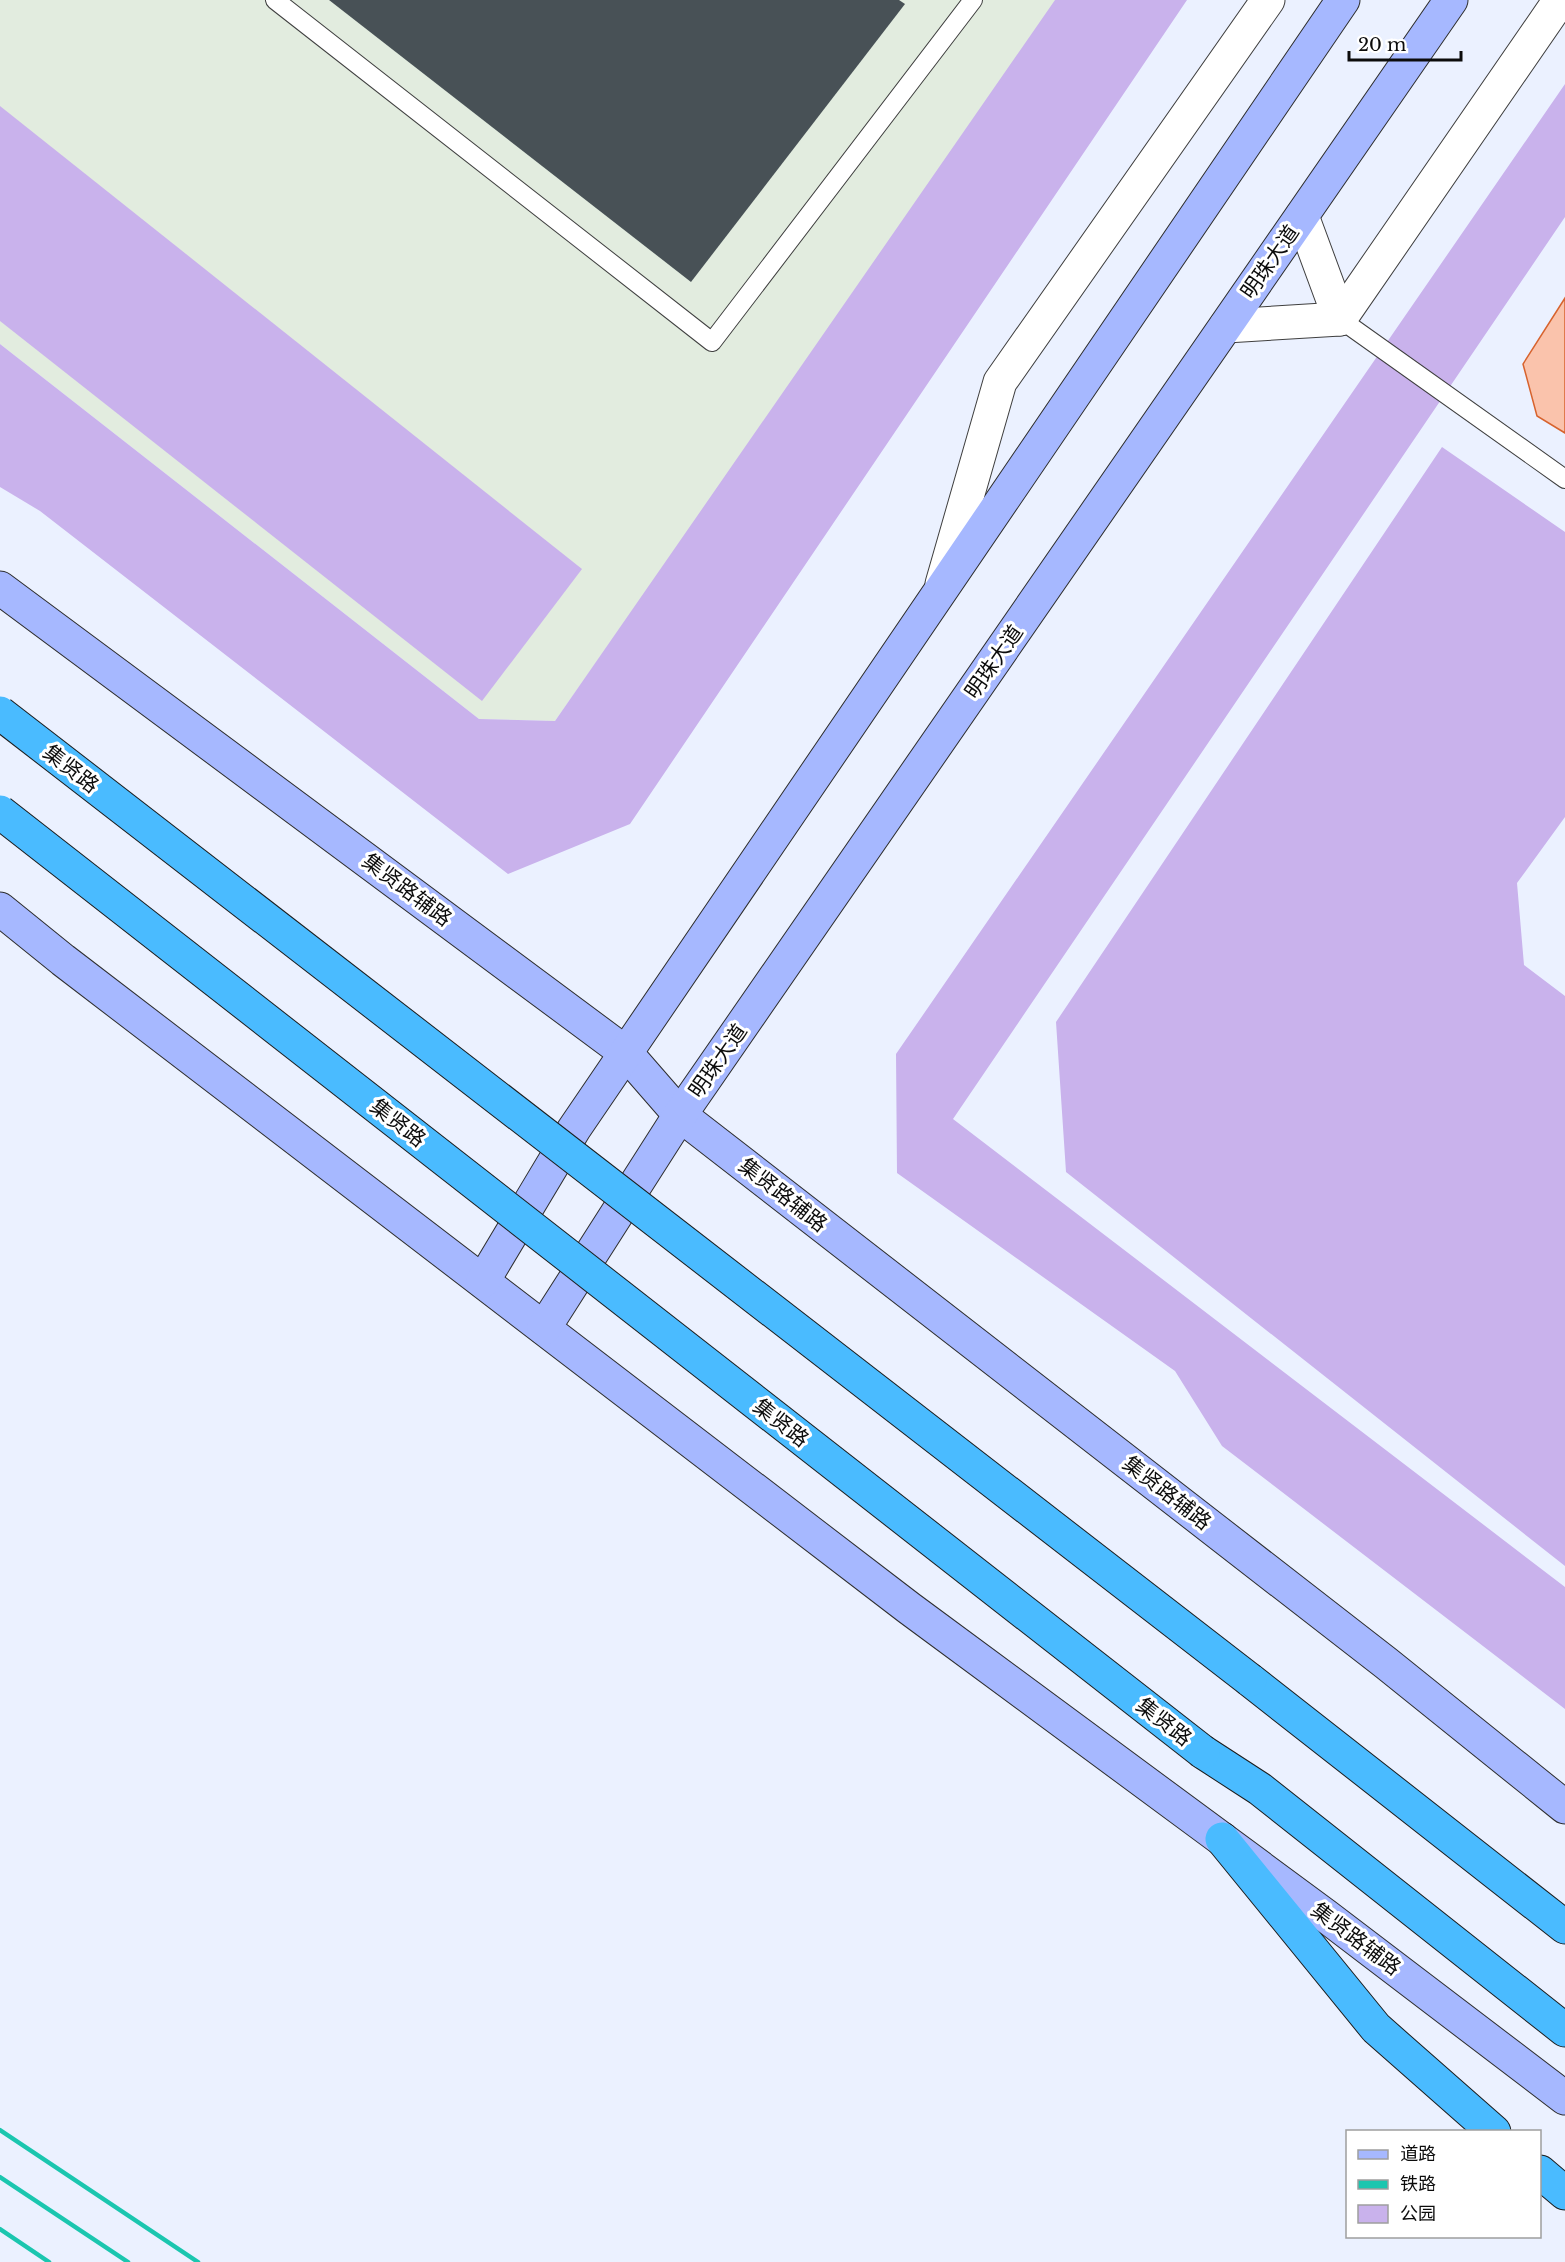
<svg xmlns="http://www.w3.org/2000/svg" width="1565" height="2262" font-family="'Libre Baskerville','Noto Sans SC',serif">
<rect width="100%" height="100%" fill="#ebf1ff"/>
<polygon fill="#e2ecdf" points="0,0 1061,0 555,721 479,719 0,344"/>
<g fill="#c9b2ec">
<polygon points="1055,0 1187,0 630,824 508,874 40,511 0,487 0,344 479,719 555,721"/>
<polygon points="1565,84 1565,217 953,1119 1565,1587 1565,1709 1222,1446 1175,1371 897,1173 896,1054"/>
<polygon points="0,106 582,569 482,701 0,321"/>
<polygon points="1442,447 1565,532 1565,817 1517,883 1524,965 1565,996 1565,1566 1066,1172 1056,1022"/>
</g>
<polygon fill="#fac3ac" stroke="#d7632e" stroke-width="1.5" points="1565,298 1565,433 1537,416 1523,364"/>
<polygon fill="#485156" points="329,0 899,0 905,4 691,282"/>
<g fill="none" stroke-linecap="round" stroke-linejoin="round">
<defs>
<g id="lane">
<polyline points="275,0 712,342 973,0"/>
<polyline points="1340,319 1565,479"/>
</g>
<g id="street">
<polyline points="1302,216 1340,319"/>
<polyline points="1226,326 1340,319 1560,0"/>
<polyline points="942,584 1000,382 1268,0"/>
</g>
<g id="secondary">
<polyline points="0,588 626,1053 680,1115 1386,1663 1565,1807"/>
<polyline points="0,909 63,960 909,1608 1326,1916 1565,2098"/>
<polyline points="483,1281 574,1129 1343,0"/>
<polyline points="544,1328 680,1115 1451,0"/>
</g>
<g id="highway">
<polyline points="1250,1680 1565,1927"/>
<polyline points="1203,1752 1260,1789 1565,2030"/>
<polyline points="1222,1839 1376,2028 1494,2132"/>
<polyline points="1540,2172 1565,2193"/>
</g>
</defs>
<use href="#lane" stroke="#3f3f3f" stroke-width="20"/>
<use href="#street" stroke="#3f3f3f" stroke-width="35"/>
<use href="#secondary" stroke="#2e2e2e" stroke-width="35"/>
<use href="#highway" stroke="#1d1d1d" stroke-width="35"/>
<use href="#lane" stroke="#fff" stroke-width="18"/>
<use href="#street" stroke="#fff" stroke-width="33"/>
<use href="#secondary" stroke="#a6b8ff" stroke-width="33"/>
<use href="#highway" stroke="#4abbff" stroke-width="33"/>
<g stroke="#1bc6af" stroke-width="4.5">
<polyline points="0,2130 198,2262"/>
<polyline points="0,2177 128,2262"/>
<polyline points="0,2229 49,2262"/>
</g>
<defs>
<g id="highway-bridge">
<polyline points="0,713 1250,1680"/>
<polyline points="0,812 1203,1752"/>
</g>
</defs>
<use href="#highway-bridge" stroke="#1d1d1d" stroke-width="35" stroke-linecap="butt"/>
<use href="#highway-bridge" stroke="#4abbff" stroke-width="33"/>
</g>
<g text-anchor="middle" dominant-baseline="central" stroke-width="6" stroke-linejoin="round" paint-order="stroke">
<g font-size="21" fill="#0c0c0c" stroke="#fff">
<text transform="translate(1270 262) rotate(-55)">明珠大道</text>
<text transform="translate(994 662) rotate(-55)">明珠大道</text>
<text transform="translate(71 769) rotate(38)">集贤路</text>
<text transform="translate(407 890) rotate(37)">集贤路辅路</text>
<text transform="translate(718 1061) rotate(-55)">明珠大道</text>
<text transform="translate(398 1123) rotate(38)">集贤路</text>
<text transform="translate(783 1195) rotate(38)">集贤路辅路</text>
<text transform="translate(781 1423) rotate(38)">集贤路</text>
<text transform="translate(1167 1493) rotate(38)">集贤路辅路</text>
<text transform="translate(1164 1722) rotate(38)">集贤路</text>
<text transform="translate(1356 1939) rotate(37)">集贤路辅路</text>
</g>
</g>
<rect x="1346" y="2130" width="195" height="108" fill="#ffffff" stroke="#9e9e9e" stroke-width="1.5"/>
<rect x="1358" y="2150" width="30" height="9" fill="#a6b8ff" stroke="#9e9e9e" stroke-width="1.5"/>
<text x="1400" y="2160" font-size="18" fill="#0c0c0c">道路</text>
<rect x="1358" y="2180" width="30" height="9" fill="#1bc6af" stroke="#9e9e9e" stroke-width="1.5"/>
<text x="1400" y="2190" font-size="18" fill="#0c0c0c">铁路</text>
<rect x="1358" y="2205" width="30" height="18" fill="#c9b2ec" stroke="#9e9e9e" stroke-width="1.5"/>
<text x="1400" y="2220" font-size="18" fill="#0c0c0c">公园</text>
<path d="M1349 51v9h112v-9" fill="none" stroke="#0c0c0c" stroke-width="3"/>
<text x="1358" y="51" font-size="18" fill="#0c0c0c" stroke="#ffffff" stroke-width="4.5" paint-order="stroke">20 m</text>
</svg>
